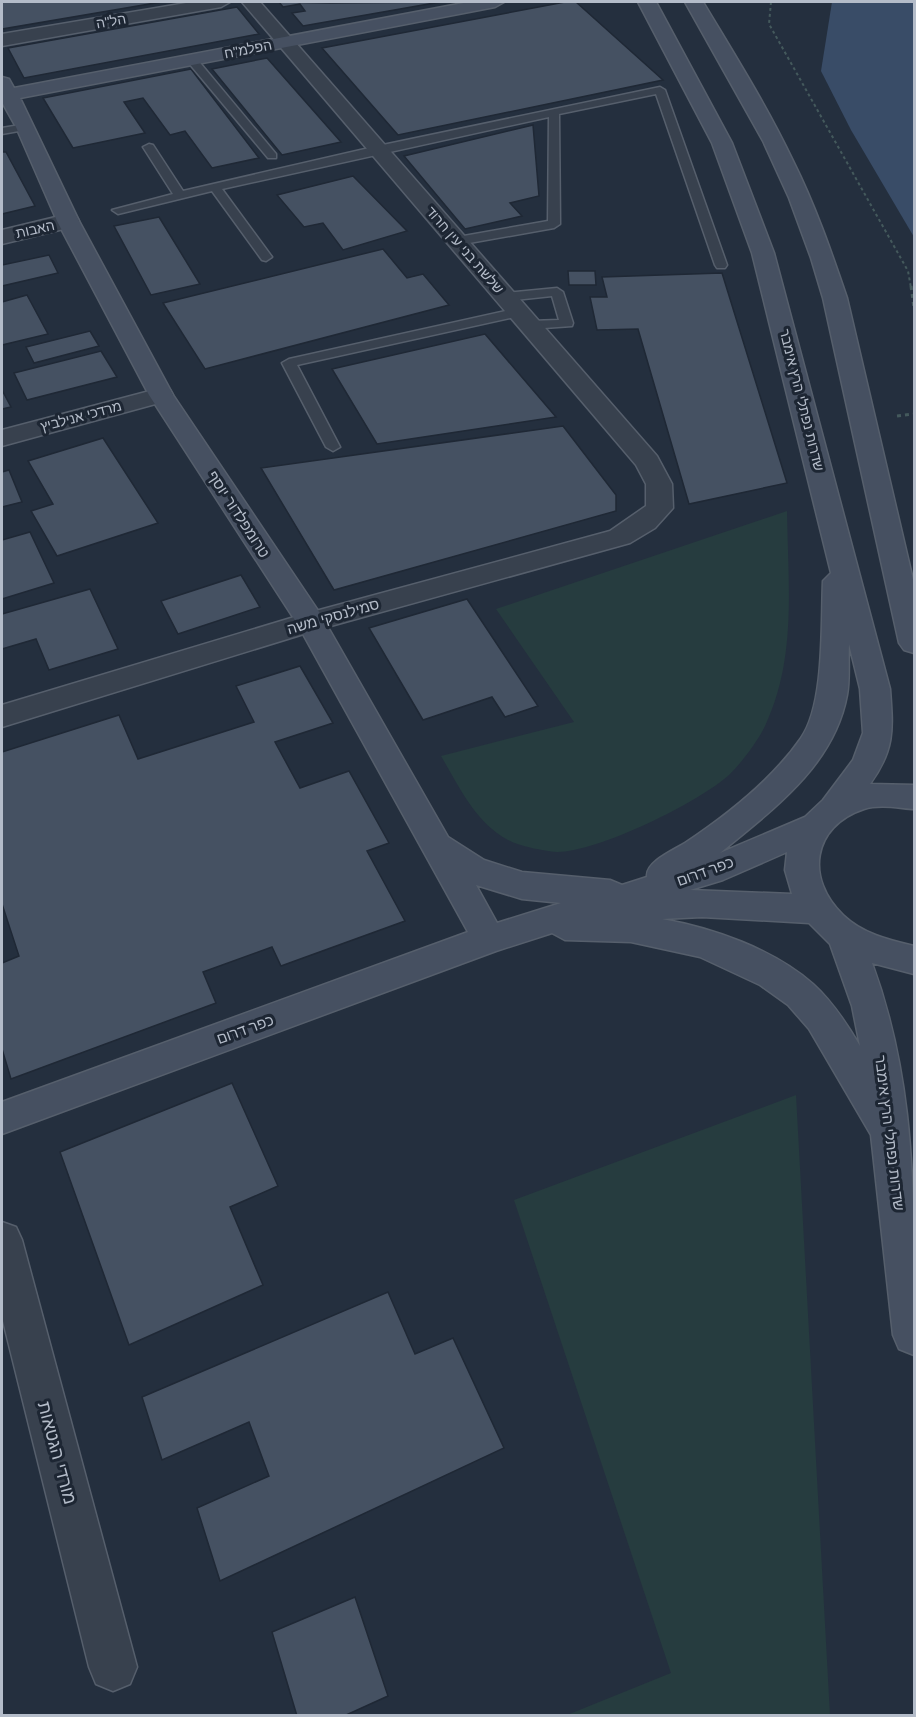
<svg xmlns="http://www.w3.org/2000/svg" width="916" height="1717" font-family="Helvetica,Heebo,sans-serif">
<rect width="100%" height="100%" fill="#242f3e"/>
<g fill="#263c3f">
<path d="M787,511C788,585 797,658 765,726C758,741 742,762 730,774C700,802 598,852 557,852C544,851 519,846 508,840C475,822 460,788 441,756L574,722L496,609Z"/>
<polygon points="796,1095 830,1715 567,1715 671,1673 514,1200"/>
</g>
<polygon fill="#394c67" points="832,2 914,2 914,237 851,130 821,71"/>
<g fill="#455162" stroke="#1f2835" stroke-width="1.5">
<polygon points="2,2 161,2 2,29"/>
<polygon points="279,2 330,3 440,2 303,26 292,13 305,11 300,4 283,7"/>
<polygon points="565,2 576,2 663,80 398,135 322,48"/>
<polygon points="237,7 259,34 24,78 8,48"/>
<polygon points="267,58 341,142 282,155 212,69"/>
<polygon points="191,69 259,158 212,168 185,131 170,135 143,98 124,102 145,133 73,148 43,98"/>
<polygon points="533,125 539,196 510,203 522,216 465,229 404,156"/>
<polygon points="2,152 6,152 35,206 2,214"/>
<polygon points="353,176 407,231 343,250 323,223 304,227 277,195"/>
<polygon points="159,217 200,284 151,295 114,226"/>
<polygon points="383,249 407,278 423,274 449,305 205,369 163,303"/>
<polygon points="49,255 58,273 2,286 2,265"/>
<polygon points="568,271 595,271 596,285 569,285"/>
<polygon points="722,273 787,483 689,504 638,329 597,330 590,297 607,297 602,277"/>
<polygon points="27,295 48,334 2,345 2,302"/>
<polygon points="90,331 99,346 34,363 26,347"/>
<polygon points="485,334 556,417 377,444 332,369"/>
<polygon points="101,351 117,377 27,400 14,373"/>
<polygon points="2,390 11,407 2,409"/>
<polygon points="563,426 616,495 616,511 334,590 261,468"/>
<polygon points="103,438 158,523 57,556 31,511 53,504 28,461"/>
<polygon points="9,470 22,502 2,507 2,472"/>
<polygon points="30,532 54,583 2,599 2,540"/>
<polygon points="241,575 260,607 178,634 161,601"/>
<polygon points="90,589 118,649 49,670 36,639 2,649 2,614"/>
<polygon points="467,599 538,706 505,717 492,697 423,720 369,628"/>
<polygon points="300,666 333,723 275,742 300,788 349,771 389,843 367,851 405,921 281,966 272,947 203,972 216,1003 11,1079 2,1049 2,963 19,956 2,904 2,752 119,715 138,759 254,722 236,686"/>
<polygon points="232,1083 278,1186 230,1207 263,1285 129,1345 60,1152"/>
<polygon points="388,1292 415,1354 453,1338 504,1448 220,1581 197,1508 269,1476 249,1422 162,1460 142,1397"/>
<polygon points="355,1597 388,1696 344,1716 297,1716 272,1632"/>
</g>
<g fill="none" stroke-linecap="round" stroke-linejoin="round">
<defs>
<g id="lane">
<polygon points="188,58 196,58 276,154 276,158 268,158 188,62"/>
<polygon points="660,87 665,90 727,265 725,268 717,268 715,265 656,94 559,114 560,224 554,228 458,245 452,241 458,237 548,221 549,117 222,189 272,257 266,261 262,260 212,191 118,214 112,210 173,194 143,147 149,144 153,145 183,191 378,146"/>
<polygon points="26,124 30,125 30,129 2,134 2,128"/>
<polygon points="557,288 563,292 573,323 572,326 530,329 524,325 530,321 559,320 552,296 506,301 500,297 506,293"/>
<polygon points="519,308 525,312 524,315 297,365 340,447 333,451 326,447 282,363 289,359"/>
</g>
<g id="street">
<polygon points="192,2 230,2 221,7 2,46 2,34"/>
<polygon points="242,2 260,2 657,456 672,484 673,508 655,528 630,543 320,629 2,727 2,705 301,615 610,531 646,506 646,484 636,465"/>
<polygon points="68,214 76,216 79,221 76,226 2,244 2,230"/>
<polygon points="161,388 170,390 173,395 170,400 2,446 2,430"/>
<polygon points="2,1222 16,1227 22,1240 137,1667 130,1684 113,1691 96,1684 89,1667 2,1317"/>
</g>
<g id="secondary">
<path d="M469,2H504L495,7L20,98L79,221L173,395L321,615L448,837L484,860L522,872L610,880L622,885L647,877C645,862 674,850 685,843C727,815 772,780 801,738C825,704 821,623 823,581L831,573L752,253L712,143L638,2H656L732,143L774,253L890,689C893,730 895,749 870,784L914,785V809C898,808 880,804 864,809C812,826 805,879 843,915C863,934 889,940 914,946V974L872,963C909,1064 914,1162 914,1269C914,1297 916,1328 914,1355L899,1349L893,1335L871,1135L809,1029L788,1005L760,985L700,957L631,942L565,940L552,933L496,951L2,1134V1102L468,932L298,625L149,395L57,221L16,127L2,102V77L9,79L14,88ZM849,644L860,689L863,733L853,760L823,800L805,817L720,853C772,810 834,766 847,695C850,679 848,661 849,644ZM787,852L785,870L792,894L690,890L723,880ZM476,885L522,899L561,903L497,923ZM702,917L809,923L830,944L852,1006L860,1046C847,1024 832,1001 813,984C773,949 713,928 662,919Z"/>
<path d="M685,2H703C734,54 767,106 793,161C815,205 831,251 847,298L914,584V653L904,650L899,643L823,298L811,258L789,198L763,141Z"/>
</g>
</defs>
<use href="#lane" stroke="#565f6c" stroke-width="3"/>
<use href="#street" stroke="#565f6c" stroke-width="3"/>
<use href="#secondary" stroke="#565f6c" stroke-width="3"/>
<polyline stroke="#44595c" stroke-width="2" stroke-dasharray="3 3" stroke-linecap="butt" points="771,2 769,24 908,271 911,288"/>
<g stroke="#44595c" stroke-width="3" stroke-dasharray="4 4" stroke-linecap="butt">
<polyline points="911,286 914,308"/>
<polyline points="897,416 914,414"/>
</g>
<use href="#lane" fill="#38414e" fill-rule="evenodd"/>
<use href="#street" fill="#38414e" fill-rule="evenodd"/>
<use href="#secondary" fill="#465061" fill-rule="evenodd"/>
</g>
<g text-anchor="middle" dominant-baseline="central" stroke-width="6" stroke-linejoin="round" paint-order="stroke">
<g font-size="14" fill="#b4bcc9" stroke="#1d2633">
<text transform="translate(111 21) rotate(-10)">הל"ה</text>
<text transform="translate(248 49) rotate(-11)">הפלמ"ח</text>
<text transform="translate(35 229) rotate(-13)">האבות</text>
<text transform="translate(465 250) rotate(49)">שלשת בני עין חרוד</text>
<text transform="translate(802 400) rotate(76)">שדרות נפתלי הרץ אימבר</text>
<text transform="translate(81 416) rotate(-15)">מרדכי אנילביץ</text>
</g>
<g font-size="15" fill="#b4bcc9" stroke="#1d2633">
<text transform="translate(239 514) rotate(57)">טרומפלדור יוסף</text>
<text transform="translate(333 616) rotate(-16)">סמילנסקי משה</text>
<text transform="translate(705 871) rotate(-20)">כפר דרום</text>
<text transform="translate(245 1029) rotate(-20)">כפר דרום</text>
<text transform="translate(890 1133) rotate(83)">שדרות נפתלי הרץ אימבר</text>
</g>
<g font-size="18" fill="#b4bcc9" stroke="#1d2633">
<text transform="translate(57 1453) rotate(75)">מורדי הגטאות</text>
</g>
</g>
<rect width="916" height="1717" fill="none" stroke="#b4bcc9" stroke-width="6"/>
</svg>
